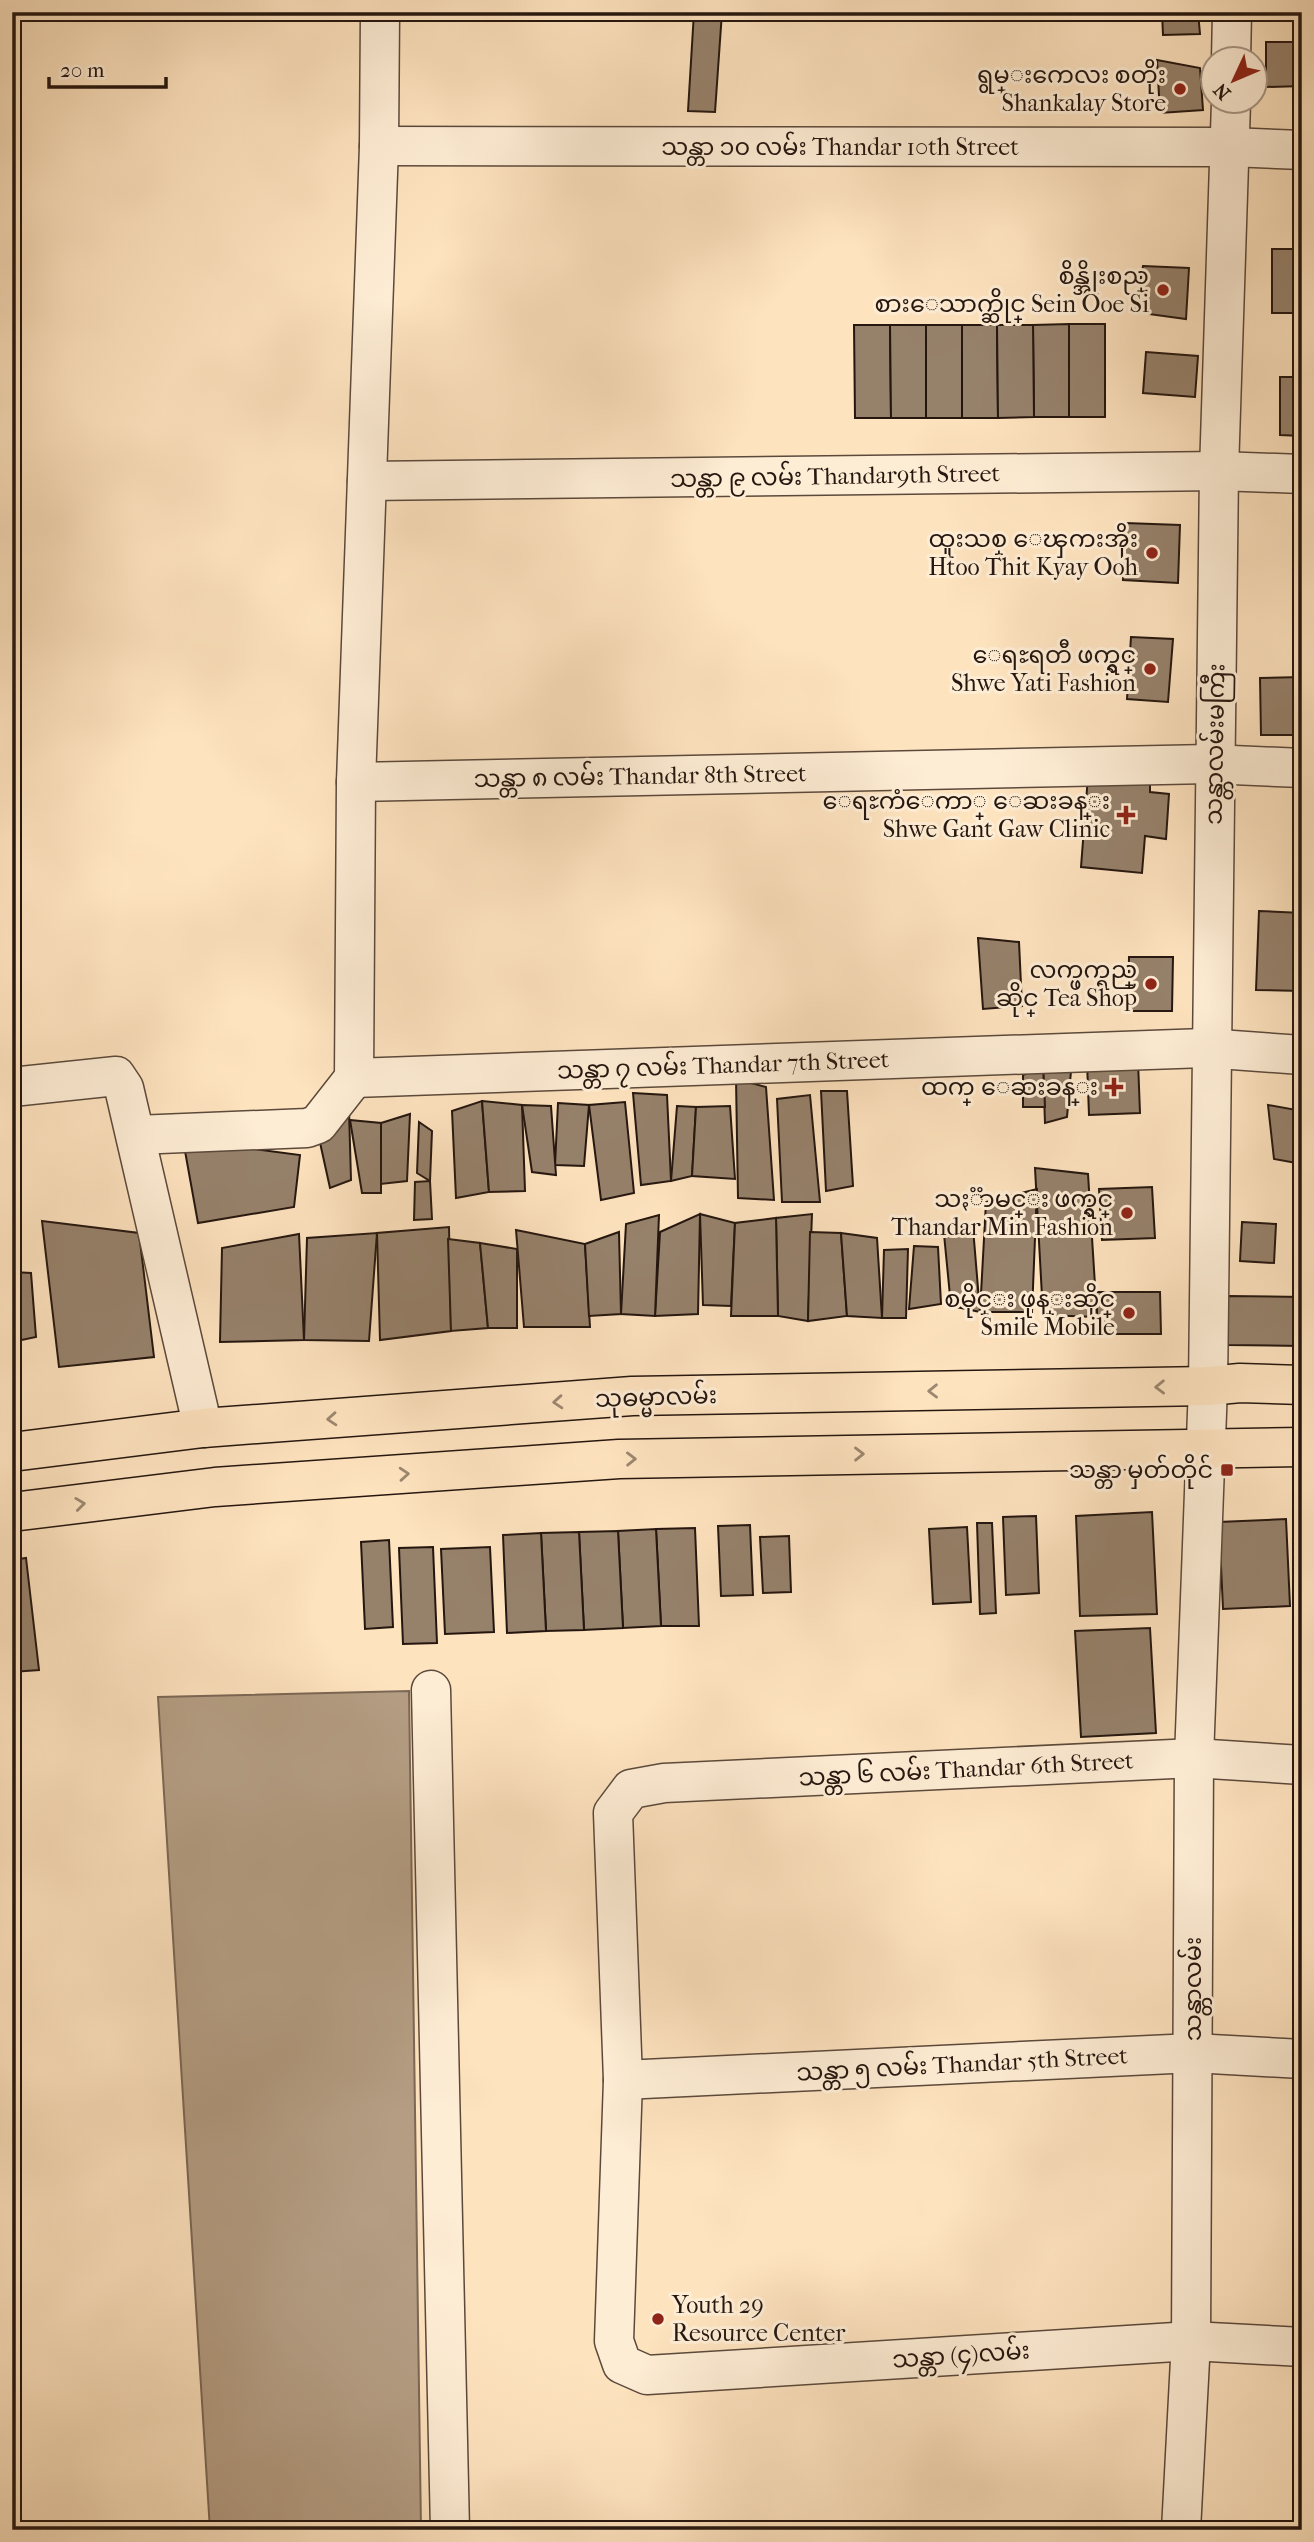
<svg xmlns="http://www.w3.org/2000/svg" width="1314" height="2542" font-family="'IM FELL French Canon','Noto Sans Myanmar',serif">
<rect width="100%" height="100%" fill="#fee3bf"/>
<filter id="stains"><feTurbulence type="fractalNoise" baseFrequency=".00286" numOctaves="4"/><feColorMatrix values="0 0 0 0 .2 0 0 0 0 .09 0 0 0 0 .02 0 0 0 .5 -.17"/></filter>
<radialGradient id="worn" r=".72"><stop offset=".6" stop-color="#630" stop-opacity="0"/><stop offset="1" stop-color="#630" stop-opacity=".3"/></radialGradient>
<polygon fill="#b49d83" stroke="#7b6755" stroke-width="2" points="409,1691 421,2530 210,2530 158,1697"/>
<g fill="#96816b" stroke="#25160f" stroke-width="2">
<polygon points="694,12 722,12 715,112 688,111"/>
<polygon points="1162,12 1198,12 1200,34 1163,35"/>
<polygon points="1266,42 1302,42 1302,86 1266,87"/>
<polygon points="1157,60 1200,68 1203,110 1160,113"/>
<rect x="1272" y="249" width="30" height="64"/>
<polygon points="1143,266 1189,268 1186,319 1134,312"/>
<rect x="1069" y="324" width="36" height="93"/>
<polygon points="1069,324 1069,417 1034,417 1033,325"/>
<polygon points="854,325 890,325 891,418 855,418"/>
<polygon points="890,325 926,325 926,418 891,418"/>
<rect x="926" y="325" width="36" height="93"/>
<polygon points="962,325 997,325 998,418 962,418"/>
<polygon points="997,325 1033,325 1034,417 998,418"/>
<polygon points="1146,352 1198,356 1195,397 1143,393"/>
<polygon points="1280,377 1302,377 1302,436 1280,435"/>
<polygon points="1125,523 1180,525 1178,583 1123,580"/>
<polygon points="1131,637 1173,639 1168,702 1127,699"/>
<polygon points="1302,677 1302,735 1261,735 1260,678"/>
<polygon points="1088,776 1150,781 1150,792 1169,794 1166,839 1145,836 1142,873 1081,867"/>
<polygon points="1298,834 1302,835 1302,881 1295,880"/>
<polygon points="1259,911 1302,913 1302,991 1256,990"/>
<polygon points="978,938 1019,942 1022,1006 983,1009"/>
<polygon points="1129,957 1173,957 1172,1011 1128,1011"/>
<polygon points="1138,1061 1140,1113 1089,1115 1087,1062"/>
<polygon points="1043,1066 1071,1071 1067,1117 1045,1123"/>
<polygon points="1043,1066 1045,1107 1023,1107 1023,1075"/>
<polygon points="736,1079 766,1087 774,1200 738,1198"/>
<polygon points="821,1091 847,1091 853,1186 826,1191"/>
<polygon points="633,1093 667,1095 671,1181 641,1185"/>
<polygon points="810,1095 820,1202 782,1202 777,1099"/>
<polygon points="482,1101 489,1192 456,1198 452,1111"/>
<polygon points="482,1101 522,1105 525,1191 489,1192"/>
<polygon points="625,1102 634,1193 601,1200 589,1105"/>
<polygon points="558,1103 589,1105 584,1166 555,1165"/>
<polygon points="522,1105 551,1106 556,1175 532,1172"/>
<polygon points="1268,1105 1302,1111 1302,1164 1274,1159"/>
<polygon points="677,1106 696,1107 692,1176 671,1181"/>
<polygon points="730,1106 735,1179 692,1176 696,1107"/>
<polygon points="349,1110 351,1180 330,1188 317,1129"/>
<polygon points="410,1114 407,1181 381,1184 381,1123"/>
<polygon points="350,1120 381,1123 381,1193 362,1193"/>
<polygon points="419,1122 432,1131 430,1181 417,1173"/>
<polygon points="183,1140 300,1155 294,1207 198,1223"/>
<polygon points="1035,1168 1088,1174 1097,1317 1043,1315"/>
<polygon points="430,1181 432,1219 414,1220 415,1182"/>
<polygon points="1152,1187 1155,1238 1102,1240 1099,1189"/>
<polygon points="1037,1189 1032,1312 980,1312 986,1202"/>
<polygon points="700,1214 735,1223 731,1306 703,1305"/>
<polygon points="700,1214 698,1314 655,1316 660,1232"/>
<polygon points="812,1214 808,1321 778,1316 776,1218"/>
<polygon points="659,1215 655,1316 621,1314 626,1224"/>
<polygon points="776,1218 778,1316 731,1316 735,1223"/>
<polygon points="42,1221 139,1233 154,1357 59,1367"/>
<polygon points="1242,1222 1276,1224 1274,1263 1240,1261"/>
<polygon points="943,1224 973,1228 980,1312 951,1306"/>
<polygon points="449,1227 451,1331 380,1340 377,1233"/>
<polygon points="516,1230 585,1244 590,1327 524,1327"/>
<polygon points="619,1232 621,1314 589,1316 585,1244"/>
<polygon points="810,1232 841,1233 847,1316 808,1321"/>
<polygon points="377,1233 369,1341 304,1340 307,1238"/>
<polygon points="841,1233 877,1238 882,1318 847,1316"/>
<polygon points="299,1234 304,1340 220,1342 222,1248"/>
<polygon points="448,1239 480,1243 488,1328 451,1331"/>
<polygon points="480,1243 517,1249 517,1328 488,1328"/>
<polygon points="914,1246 938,1247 941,1304 909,1309"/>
<polygon points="908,1249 906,1318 882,1318 884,1250"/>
<polygon points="12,1272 31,1273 36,1337 12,1342"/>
<polygon points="1097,1292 1160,1292 1161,1334 1097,1334"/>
<polygon points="1228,1296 1302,1297 1302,1346 1228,1345"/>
<polygon points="1152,1512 1157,1614 1080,1616 1076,1516"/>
<polygon points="1036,1516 1039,1593 1006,1595 1003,1517"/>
<polygon points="1286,1519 1290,1606 1223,1609 1219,1522"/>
<polygon points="977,1523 992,1523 996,1613 980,1614"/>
<polygon points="750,1525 753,1595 721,1596 718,1526"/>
<polygon points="967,1527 971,1602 933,1604 929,1529"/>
<polygon points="695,1528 699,1626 661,1626 656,1529"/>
<polygon points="656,1529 661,1626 623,1628 618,1531"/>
<polygon points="618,1531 623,1628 584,1630 579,1532"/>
<polygon points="579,1532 584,1630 546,1631 541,1533"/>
<polygon points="541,1533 546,1631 507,1633 503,1535"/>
<polygon points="789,1536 791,1592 763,1593 760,1537"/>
<polygon points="389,1540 393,1627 365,1629 361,1542"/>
<polygon points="433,1547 437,1643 403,1644 399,1548"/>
<polygon points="490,1547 494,1632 445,1634 441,1549"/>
<polygon points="26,1558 39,1670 12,1672 12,1560"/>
<polygon points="1150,1628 1156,1733 1081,1737 1075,1631"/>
</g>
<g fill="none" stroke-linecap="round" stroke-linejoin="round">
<defs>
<g id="minor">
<polyline points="1231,60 1232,12"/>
<polyline points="379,146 1230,147 1302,150"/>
<polyline points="367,481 1219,471 1302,474"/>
<polyline points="356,782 1210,764 1302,768"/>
<polyline points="354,1078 1205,1048 1302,1055"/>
<polyline points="12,1087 116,1076 124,1088 203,1428"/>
<polyline points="136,1135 307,1128 318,1124 354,1078 356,782 379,146 380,12"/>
<polyline points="431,1690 450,2530"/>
<polyline points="1302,1765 1194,1758 664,1783 631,1789 613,1813 623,2080 614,2341 622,2364 647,2375 1191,2341 1302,2347"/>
<polyline points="623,2080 1193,2053 1302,2059"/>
<polyline points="1181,2530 1191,2341 1194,1758 1208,1386 1219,471 1231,102"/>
</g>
<g id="major">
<polyline points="12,1452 203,1428 632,1396 1208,1386 1240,1383 1302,1385"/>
<polyline points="12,1512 215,1487 619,1459 1302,1447"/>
</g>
</defs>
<use href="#minor" stroke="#5b493b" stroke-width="41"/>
<use href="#major" stroke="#25160f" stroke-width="41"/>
<use href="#minor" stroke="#feedd5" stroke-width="38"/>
<use href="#major" stroke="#fee3bf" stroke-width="38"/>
</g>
<defs><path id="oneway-chevron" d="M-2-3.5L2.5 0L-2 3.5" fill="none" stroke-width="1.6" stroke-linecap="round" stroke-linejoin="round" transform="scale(1.75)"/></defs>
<g stroke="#9c8770">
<use href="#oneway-chevron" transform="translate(1160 1387) rotate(179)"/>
<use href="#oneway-chevron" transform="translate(933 1391) rotate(179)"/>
<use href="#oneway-chevron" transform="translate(558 1402) rotate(176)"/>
<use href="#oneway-chevron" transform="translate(332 1419) rotate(176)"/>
<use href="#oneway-chevron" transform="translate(859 1454) rotate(-1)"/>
<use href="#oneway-chevron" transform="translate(631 1459) rotate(-1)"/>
<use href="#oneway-chevron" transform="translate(404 1474) rotate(-4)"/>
<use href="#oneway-chevron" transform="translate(80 1504) rotate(-7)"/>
</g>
<g fill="#8f2418" stroke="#feedd5" stroke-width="2.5">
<circle cx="1180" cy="89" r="7"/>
<circle cx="1163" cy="290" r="7"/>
<circle cx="1152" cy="553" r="7"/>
<circle cx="1150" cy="669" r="7"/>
<path d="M1122.5 804.5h7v7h7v7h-7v7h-7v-7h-7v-7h7z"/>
<circle cx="1151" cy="984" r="7"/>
<path d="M1110.5 1076.5h7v7h7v7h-7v7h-7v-7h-7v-7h7z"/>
<circle cx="1127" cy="1213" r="7"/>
<circle cx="1129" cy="1313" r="7"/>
<rect x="1220" y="1463" width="14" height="14" rx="3.5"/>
<circle cx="658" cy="2319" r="7"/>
</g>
<g text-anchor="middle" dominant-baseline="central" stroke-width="6" stroke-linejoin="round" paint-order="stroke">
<g font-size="24" fill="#25160f" stroke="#feedd5" text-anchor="end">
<text x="1166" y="75">ရွမ္းကေလး စတိုး<tspan x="1166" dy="28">Shankalay Store</tspan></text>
<text x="1149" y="276">စိန္အိုးစည္<tspan x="1149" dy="28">စားေသာက္ဆိုင္ Sein Ooe Si</tspan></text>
<text x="1138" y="539">ထူးသစ္ ေၾကးအိုး<tspan x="1138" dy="28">Htoo Thit Kyay Ooh</tspan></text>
<text x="1136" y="655">ေရႊရတီ ဖက္ရွင္<tspan x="1136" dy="28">Shwe Yati Fashion</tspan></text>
<text x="1110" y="801">ေရႊကံေကာ္ ေဆးခန္း<tspan x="1110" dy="28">Shwe Gant Gaw Clinic</tspan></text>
<text x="1137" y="970">လက္ဖက္ရည္<tspan x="1137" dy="28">ဆိုင္ Tea Shop</tspan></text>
<text x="1098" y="1087">ထက္ ေဆးခန္း</text>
<text x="1113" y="1199">သႏၱာမင္း ဖက္ရွင္<tspan x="1113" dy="28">Thandar Min Fashion</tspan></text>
<text x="1115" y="1299">စမိုင္း ဖုန္းဆိုင္<tspan x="1115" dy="28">Smile Mobile</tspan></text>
<text x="1213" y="1470">သန္တာ မှတ်တိုင်</text>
<text x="672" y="2305" text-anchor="start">Youth 29<tspan x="672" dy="28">Resource Center</tspan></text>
</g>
<g font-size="24" fill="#25160f" stroke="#feedd5">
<text x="840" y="147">သန္တာ ၁၀ လမ်း Thandar 10th Street</text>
<text transform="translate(835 476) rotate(-1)">သန္တာ ၉ လမ်း Thandar9th Street</text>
<text transform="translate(1215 744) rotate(-89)">သန္တာလမ်းမကြီး</text>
<text transform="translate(640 776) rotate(-1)">သန္တာ ၈ လမ်း Thandar 8th Street</text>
<text transform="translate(723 1065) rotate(-2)">သန္တာ ၇ လမ်း Thandar 7th Street</text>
<text transform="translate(656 1397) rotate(-2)">သုဓမ္မာလမ်း</text>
<text transform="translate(966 1769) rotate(-3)">သန္တာ ၆ လမ်း Thandar 6th Street</text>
<text transform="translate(1193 1989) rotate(-90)">သန္တာလမ်း</text>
<text transform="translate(962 2064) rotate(-3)">သန္တာ ၅ လမ်း Thandar 5th Street</text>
<text transform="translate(961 2355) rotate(-4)">သန္တာ (၄)လမ်း</text>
</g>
</g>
<rect width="1314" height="2542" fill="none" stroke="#fee3bf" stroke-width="42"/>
<rect x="14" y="14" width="1286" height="2514" fill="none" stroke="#25160f" stroke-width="3.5"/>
<rect x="21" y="21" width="1272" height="2500" fill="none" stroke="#25160f" stroke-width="2"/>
<g transform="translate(1234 80) rotate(226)"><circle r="33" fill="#feedd5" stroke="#a79786" stroke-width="2"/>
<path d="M0-5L12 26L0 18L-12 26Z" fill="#8f2418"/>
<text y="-10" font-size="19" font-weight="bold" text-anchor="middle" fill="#25160f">N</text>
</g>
<path d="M49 77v10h117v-10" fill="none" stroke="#25160f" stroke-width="3.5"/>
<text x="60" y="77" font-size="21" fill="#25160f" stroke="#feedd5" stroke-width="5" paint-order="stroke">20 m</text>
<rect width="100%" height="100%" filter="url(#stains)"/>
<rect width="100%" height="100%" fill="url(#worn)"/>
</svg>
